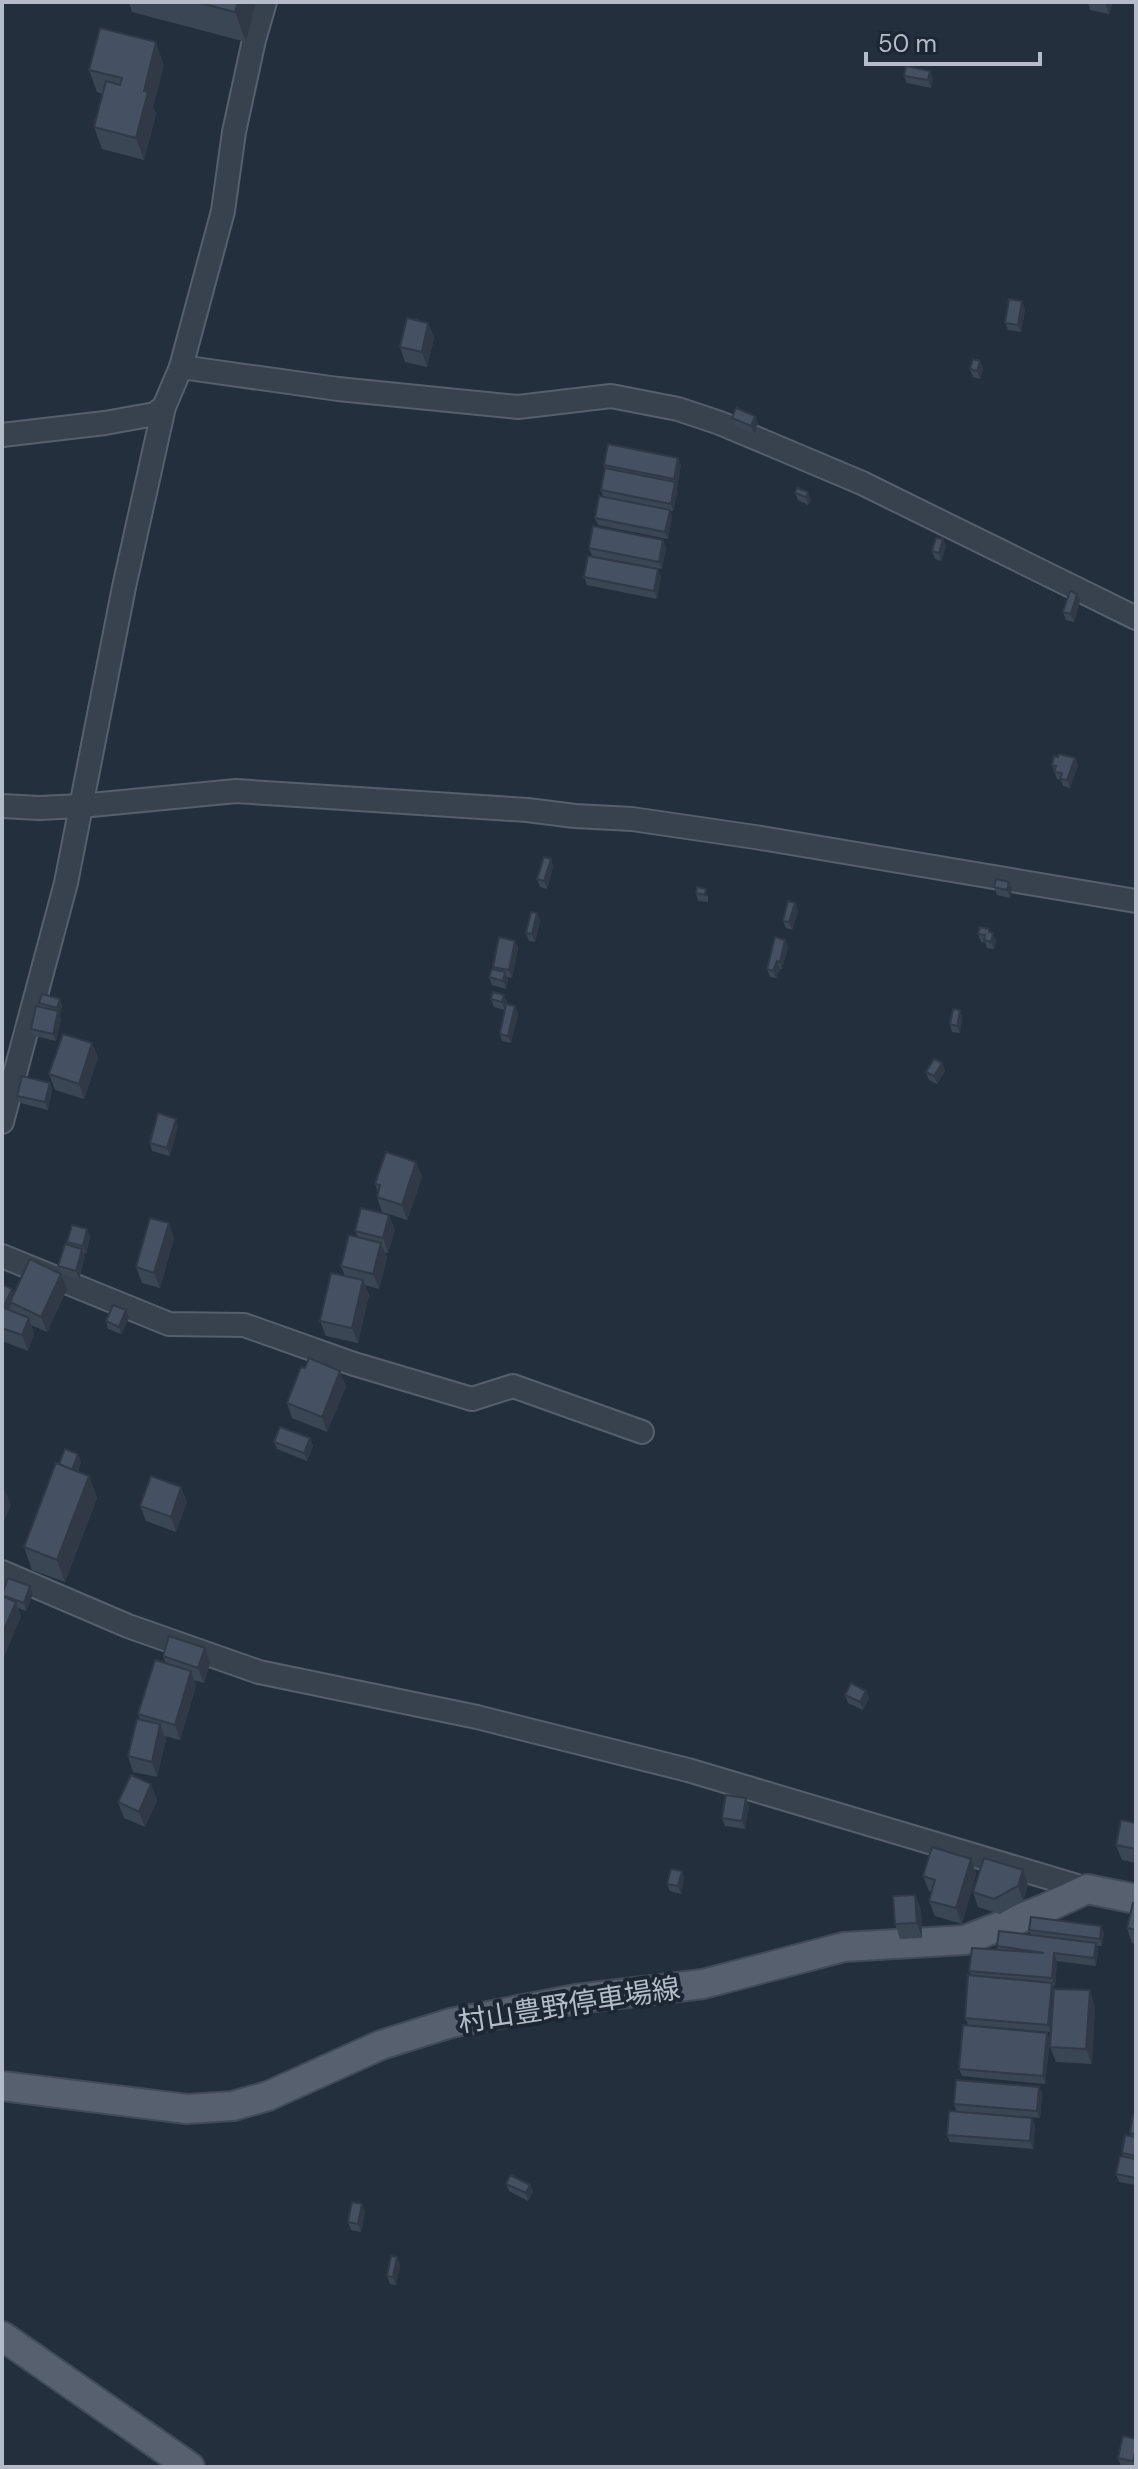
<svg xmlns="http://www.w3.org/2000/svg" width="1138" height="2469" font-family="'DM Sans','Noto Sans JP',sans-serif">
<rect width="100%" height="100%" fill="#242f3e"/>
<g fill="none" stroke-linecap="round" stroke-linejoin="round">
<defs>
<g id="minor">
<polyline points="181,367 338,389 518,407 611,396 678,409 720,423 862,483 1136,618"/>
<polyline points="2,435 105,423 155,414 164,407"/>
<polyline points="2,806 39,808 81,806 236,791 527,810 575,816 632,819 755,837 1136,901"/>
<polyline points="2,1122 66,883 124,587 164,407 181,367 223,211 234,132 254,40 265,2"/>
<polyline points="2,1256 169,1324 244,1325 354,1364 472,1399 513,1386 642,1432"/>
<polyline points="2,1572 128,1626 259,1672 477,1717 688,1770 1087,1889"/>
</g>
<g id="major">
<polyline points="2,2086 187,2109 233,2106 268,2096 381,2045 451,2023 576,1999 703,1984 844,1947 965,1940 1044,1909 1087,1889 1136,1899"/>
<polyline points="2,2336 190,2467"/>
</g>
</defs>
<use href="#minor" stroke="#565f6c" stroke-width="26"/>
<use href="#major" stroke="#414a57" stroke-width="32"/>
<use href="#minor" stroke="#38414e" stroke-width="22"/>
<use href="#major" stroke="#56606e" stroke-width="28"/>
</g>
<g fill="#3b4654">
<polygon points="129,2 256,2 246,42 132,12"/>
<polygon points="1088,2 1113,2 1109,14 1090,10"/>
<polygon points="164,65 153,107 156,114 144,160 102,149 94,127 103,94 97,92 89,70"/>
<polygon points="904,76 933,79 931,88 907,83"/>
<polygon points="1022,301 1025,309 1021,332 1008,330 1005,323"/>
<polygon points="428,323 434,338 427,367 405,362 400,347"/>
<polygon points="983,368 980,379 973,377 970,369"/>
<polygon points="732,418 758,423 754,434 735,426"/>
<polygon points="678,458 681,465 673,511 670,511 672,518 668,539 598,525 595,518 603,497 601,490 605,468 604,465"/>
<polygon points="797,488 811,500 808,505 798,500 795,493"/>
<polygon points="943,539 946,547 941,561 935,559 932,551"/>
<polygon points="663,540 666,548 662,569 592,556 589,548"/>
<polygon points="658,569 661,577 657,599 587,585 584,577"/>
<polygon points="1077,594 1080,601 1074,622 1066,620 1063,612"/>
<polygon points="1058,757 1075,758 1078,765 1070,788 1063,786 1061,780 1057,779 1052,765"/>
<polygon points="551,859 553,867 547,889 540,887 537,879"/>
<polygon points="697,887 708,896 708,902 698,901 696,893"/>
<polygon points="994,887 1012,889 1010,898 997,895"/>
<polygon points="795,903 798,911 792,930 786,928 783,921"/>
<polygon points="537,913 540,921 535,942 529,941 526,933"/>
<polygon points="989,929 996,940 994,949 987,948 985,942 981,942 978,934"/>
<polygon points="785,940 788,947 782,969 780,969 776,978 770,977 767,969"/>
<polygon points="515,941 518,948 512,978 507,977 508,980 506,989 492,985 489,977 494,969 493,967"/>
<polygon points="504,995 507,1002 505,1010 494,1007 491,999"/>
<polygon points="60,999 62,1006 59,1015 61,1019 56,1041 34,1036 31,1029 41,1007 39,1003"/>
<polygon points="515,1006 518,1014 511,1043 502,1041 500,1034"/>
<polygon points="960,1010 962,1018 960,1033 952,1032 950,1024"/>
<polygon points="92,1043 98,1058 84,1099 55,1090 49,1074"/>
<polygon points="942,1063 945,1071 937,1084 929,1080 926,1072"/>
<polygon points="50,1083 52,1091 48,1110 20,1103 17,1096"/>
<polygon points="178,1126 170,1156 152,1151 150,1143"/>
<polygon points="416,1162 422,1177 407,1220 382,1212 377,1197 378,1192 375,1184"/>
<polygon points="87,1229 90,1237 86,1254 83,1253 85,1257 79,1279 61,1274 67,1289 47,1332 31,1325 34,1333 28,1351 2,1341 2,1284 14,1294 61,1273 58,1266 69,1246 67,1242"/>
<polygon points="395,1230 388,1253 385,1252 387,1258 379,1289 365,1285 369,1295 358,1343 326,1336 320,1321 345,1276 341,1266 358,1237 355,1231"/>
<polygon points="174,1238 160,1288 142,1283 136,1267"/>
<polygon points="129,1318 121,1334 108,1329 106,1321"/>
<polygon points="346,1386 327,1432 292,1418 287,1403"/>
<polygon points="310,1438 313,1446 307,1461 277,1449 274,1442"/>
<polygon points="78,1454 81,1462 78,1472 89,1476 97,1498 65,1582 32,1570 24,1547 59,1464"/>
<polygon points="187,1502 176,1532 146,1521 140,1506"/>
<polygon points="2,1594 33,1594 26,1611 18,1608 21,1617"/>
<polygon points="163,1656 210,1663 204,1683 194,1680 196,1686 180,1740 165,1736 166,1740 157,1777 133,1772 128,1756 140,1720 138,1714 166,1664"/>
<polygon points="866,1691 869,1698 863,1710 848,1703 845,1695"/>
<polygon points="157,1800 145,1827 124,1818 118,1802"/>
<polygon points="749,1806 745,1829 725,1826 722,1818"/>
<polygon points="1136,1823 1136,1863 1122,1860 1116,1845"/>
<polygon points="971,1859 976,1874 962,1924 935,1916 929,1901 932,1892 929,1891 923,1876"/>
<polygon points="682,1871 684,1879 681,1894 670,1891 667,1884"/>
<polygon points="1028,1885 1023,1901 1000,1914 978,1907 973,1892"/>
<polygon points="915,1895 921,1910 922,1938 900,1939 895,1924"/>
<polygon points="1136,1903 1136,1944 1132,1943 1127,1928"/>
<polygon points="1029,1930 1104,1933 1102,1946 1097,1946 1098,1950 1096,1966 1057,1961 1055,1986 1053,1985 1054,1989 1095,2006 1092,2064 1056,2062 1050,2047 1051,2032 971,2025 1047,2033 1050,2040 1045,2084 962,2076 959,2069 968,2025 965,2018 971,1975 969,1971 998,1950 997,1946 1031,1935"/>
<polygon points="1039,2087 1042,2094 1040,2118 1018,2116 1035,2125 1033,2149 950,2142 947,2135 957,2112 954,2104"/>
<polygon points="1136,2116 1136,2185 1119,2182 1116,2174 1123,2157 1122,2153 1131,2136 1130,2133"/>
<polygon points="506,2184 530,2185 533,2192 528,2201 509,2191"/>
<polygon points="365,2211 361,2232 351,2230 348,2222"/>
<polygon points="397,2257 400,2265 396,2285 390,2284 387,2276"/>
<polygon points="1123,2436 1136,2467 1121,2466 1118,2458"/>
</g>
<g fill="#303945">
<polygon points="238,2 256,2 246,42 235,12"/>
<polygon points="1105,2 1113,2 1109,14"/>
<polygon points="156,42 164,65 153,107 156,114 144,160 136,138 144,91"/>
<polygon points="930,71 933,79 931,88 928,80"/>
<polygon points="1022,301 1025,309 1021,332 1018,325"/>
<polygon points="428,323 434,338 427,367 422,352"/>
<polygon points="980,361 983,368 980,379 977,371"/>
<polygon points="755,416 758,423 754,434 751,426"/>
<polygon points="678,458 681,465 677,487 674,479"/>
<polygon points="675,482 678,490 673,511 671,504"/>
<polygon points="808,492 811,500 808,505 806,497"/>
<polygon points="670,510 672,518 668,539 665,532"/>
<polygon points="943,539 946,547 941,561 939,553"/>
<polygon points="663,540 666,548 662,569 659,562"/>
<polygon points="658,569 661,577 657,599 654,591"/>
<polygon points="1077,594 1080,601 1074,622 1071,614"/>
<polygon points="1075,758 1078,765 1070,788 1067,780"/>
<polygon points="551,859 553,867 547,889 544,881"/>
<polygon points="1009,882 1012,889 1010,898 1007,890"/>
<polygon points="795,903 798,911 792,930 789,922"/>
<polygon points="537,913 540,921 535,942 532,934"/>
<polygon points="993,933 996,940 994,949 991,942"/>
<polygon points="785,940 788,947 782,969 780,962"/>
<polygon points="515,941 518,948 512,978 509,970"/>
<polygon points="777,961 780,969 776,978 773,971"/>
<polygon points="505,972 508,980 506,989 503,981"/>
<polygon points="504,995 507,1002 505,1010 502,1002"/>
<polygon points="60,999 62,1006 60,1015 57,1008"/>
<polygon points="515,1006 518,1014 511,1043 508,1036"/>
<polygon points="960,1010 962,1018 960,1033 957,1026"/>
<polygon points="58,1011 61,1019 56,1041 53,1034"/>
<polygon points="92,1043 98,1058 84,1099 79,1084"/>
<polygon points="942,1063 945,1071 937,1084 934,1076"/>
<polygon points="50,1083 52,1091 48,1110 45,1102"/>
<polygon points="176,1119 178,1126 170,1156 167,1148"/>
<polygon points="416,1162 422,1177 407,1220 402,1205"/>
<polygon points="389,1215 395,1230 388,1253 383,1238"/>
<polygon points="169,1223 174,1238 160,1288 154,1273"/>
<polygon points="87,1229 90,1237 86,1254 83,1246"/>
<polygon points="381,1243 387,1258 379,1289 373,1274"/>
<polygon points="82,1249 85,1257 79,1279 76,1271"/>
<polygon points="61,1274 67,1289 47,1332 41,1317"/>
<polygon points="363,1280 369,1295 358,1343 352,1328"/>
<polygon points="12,1289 15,1297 10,1302 11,1305 5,1317 3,1310"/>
<polygon points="126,1310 129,1318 121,1334 119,1327"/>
<polygon points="29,1318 34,1333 28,1351 22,1335"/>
<polygon points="340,1371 346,1386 327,1432 322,1417"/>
<polygon points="310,1438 313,1446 307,1461 304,1453"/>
<polygon points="78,1454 81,1462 74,1481 71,1474"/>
<polygon points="89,1476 97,1498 65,1582 57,1560"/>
<polygon points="181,1487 187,1502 176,1532 171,1517"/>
<polygon points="5,1490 11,1505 2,1527 2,1498"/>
<polygon points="30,1586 33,1594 26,1611 24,1603"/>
<polygon points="16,1602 21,1617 2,1662 2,1634"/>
<polygon points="205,1648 210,1663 204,1683 198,1668"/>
<polygon points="191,1671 196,1686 180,1740 175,1725"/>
<polygon points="866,1691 869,1698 863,1710 860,1702"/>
<polygon points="160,1724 166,1740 157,1777 152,1762"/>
<polygon points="151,1784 157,1800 145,1827 139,1812"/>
<polygon points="746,1798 749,1806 745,1829 742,1821"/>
<polygon points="971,1859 976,1874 962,1924 956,1908"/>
<polygon points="1023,1870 1028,1885 1023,1901 1018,1886"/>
<polygon points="682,1871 684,1879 681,1894 678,1886"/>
<polygon points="915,1895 921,1910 922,1938 917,1923"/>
<polygon points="1101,1926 1104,1933 1102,1946 1100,1939"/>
<polygon points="1096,1943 1098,1950 1096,1966 1094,1958"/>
<polygon points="1054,1953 1057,1961 1055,1986 1052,1978"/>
<polygon points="1052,1983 1055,1990 1051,2032 1048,2025"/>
<polygon points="1090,1990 1095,2006 1092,2064 1086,2049"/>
<polygon points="1047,2033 1050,2040 1045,2084 1043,2076"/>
<polygon points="1039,2087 1042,2094 1040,2118 1037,2111"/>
<polygon points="1032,2118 1035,2125 1033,2149 1030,2141"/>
<polygon points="530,2185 533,2192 528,2201 526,2193"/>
<polygon points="362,2204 365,2211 361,2232 358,2224"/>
<polygon points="397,2257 400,2265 396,2285 393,2277"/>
</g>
<g fill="#455162" stroke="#303945" stroke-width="2">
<polygon points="196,2 238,2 235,12"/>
<polygon points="100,28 156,42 144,91 148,92 136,138 94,127 106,81 120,85 122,78 89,70"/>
<polygon points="906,66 930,71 928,80 904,76"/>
<polygon points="1009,299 1022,301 1018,325 1005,323"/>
<polygon points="407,318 428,323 422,352 400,347"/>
<polygon points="973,359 980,361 977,371 970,369"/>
<polygon points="736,408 755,416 751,426 732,418"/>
<polygon points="608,444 678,458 674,479 604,465"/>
<polygon points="605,468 675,482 671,504 601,490"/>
<polygon points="797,488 808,492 806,497 795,493"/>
<polygon points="599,496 670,510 665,532 595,518"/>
<polygon points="593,526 663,540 659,562 589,548"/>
<polygon points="936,538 943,539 939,553 932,551"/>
<polygon points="588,556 658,569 654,591 584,577"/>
<polygon points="1070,591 1077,594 1071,614 1063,612"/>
<polygon points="1059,754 1075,758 1067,780 1060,779 1062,773 1054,772 1056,766 1052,765 1054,756 1058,757"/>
<polygon points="544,857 551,859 544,881 537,879"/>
<polygon points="996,879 1009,882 1007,890 994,887"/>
<polygon points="697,887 706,889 705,895 696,893"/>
<polygon points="788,901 795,903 789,922 783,921"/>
<polygon points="531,912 537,913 532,934 526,933"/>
<polygon points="980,927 989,929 989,932 993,933 991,942 984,940 985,935 978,934"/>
<polygon points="499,937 515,941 509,970 493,967"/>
<polygon points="775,937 785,940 780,962 777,961 773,971 767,969"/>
<polygon points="492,969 505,972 503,981 489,977"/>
<polygon points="493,992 504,995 502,1002 491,999"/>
<polygon points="42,994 60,999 57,1008 39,1003"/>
<polygon points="506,1004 515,1006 508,1036 500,1034"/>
<polygon points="36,1006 58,1011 53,1034 31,1029"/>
<polygon points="953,1009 960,1010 957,1026 950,1024"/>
<polygon points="63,1034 92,1043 79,1084 49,1074"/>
<polygon points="934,1059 942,1063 934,1076 926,1072"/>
<polygon points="22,1076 50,1083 45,1102 17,1096"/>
<polygon points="158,1113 176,1119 167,1148 150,1143"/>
<polygon points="386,1152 416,1162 402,1205 377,1197 380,1185 375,1184"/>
<polygon points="361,1208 389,1215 383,1238 355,1231"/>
<polygon points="150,1218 169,1223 154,1273 136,1267"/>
<polygon points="72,1225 87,1229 83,1246 67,1242"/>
<polygon points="349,1235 381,1243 373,1274 341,1266"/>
<polygon points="65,1244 82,1249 76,1271 58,1266"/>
<polygon points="30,1259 61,1274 41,1317 10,1302"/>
<polygon points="331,1273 363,1280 352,1328 320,1321"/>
<polygon points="2,1284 12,1289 3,1308 2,1307"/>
<polygon points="113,1305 126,1310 119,1327 106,1321"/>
<polygon points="2,1307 29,1318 22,1335 2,1328"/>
<polygon points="309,1358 340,1371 322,1417 287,1403 301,1367 305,1368"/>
<polygon points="280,1427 310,1438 304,1453 274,1442"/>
<polygon points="65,1449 78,1454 72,1470 59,1464"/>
<polygon points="56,1463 89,1476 57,1560 24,1547"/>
<polygon points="151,1476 181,1487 171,1517 140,1506"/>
<polygon points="8,1578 30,1586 24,1603 2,1595"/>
<polygon points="2,1596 16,1602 2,1634"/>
<polygon points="169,1636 205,1648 198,1668 163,1656"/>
<polygon points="155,1660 191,1671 175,1725 138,1714"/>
<polygon points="851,1683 866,1691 860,1702 845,1695"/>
<polygon points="137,1719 160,1724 152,1762 128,1756"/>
<polygon points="131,1775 151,1784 139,1812 118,1802"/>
<polygon points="726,1795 746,1798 742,1821 722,1818"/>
<polygon points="1121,1820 1136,1823 1136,1849 1116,1845"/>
<polygon points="932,1847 971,1859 956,1908 929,1901 935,1880 923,1876"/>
<polygon points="984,1858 1023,1870 1018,1886 994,1899 973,1892"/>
<polygon points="671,1869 682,1871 678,1886 667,1884"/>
<polygon points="915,1895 917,1923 895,1924 893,1896"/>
<polygon points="1133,1903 1136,1903 1136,1930 1127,1928"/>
<polygon points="1031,1917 1101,1926 1100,1939 1029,1930"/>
<polygon points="999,1931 1096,1943 1094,1958 1054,1953 1052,1978 969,1971 972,1948 1044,1953 997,1946"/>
<polygon points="968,1975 1052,1983 1048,2025 965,2018"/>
<polygon points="1054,1989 1090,1990 1086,2049 1050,2047"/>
<polygon points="963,2025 1047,2033 1043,2076 959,2069"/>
<polygon points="956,2080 1039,2087 1037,2111 954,2104"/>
<polygon points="949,2111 1032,2118 1030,2141 947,2135"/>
<polygon points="1133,2115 1136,2116 1136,2134 1130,2133"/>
<polygon points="1125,2135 1136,2137 1136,2156 1122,2153"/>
<polygon points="1120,2156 1136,2159 1136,2178 1116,2174"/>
<polygon points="510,2175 530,2185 526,2193 506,2184"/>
<polygon points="352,2202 362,2204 358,2224 348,2222"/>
<polygon points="391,2256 397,2257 393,2277 387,2276"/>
<polygon points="1123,2436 1136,2439 1136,2449 1133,2461 1118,2458"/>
</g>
<g text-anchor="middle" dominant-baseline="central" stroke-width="8" stroke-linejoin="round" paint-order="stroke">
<g font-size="28" fill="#b4bcc9" stroke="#1d2633">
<text transform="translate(569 2005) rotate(-9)">村山豊野停車場線</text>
</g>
</g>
<rect width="1138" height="2469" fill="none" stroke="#b4bcc9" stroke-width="8"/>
<path d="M866 52v12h174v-12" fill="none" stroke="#b4bcc9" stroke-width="4"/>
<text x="878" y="52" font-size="24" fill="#b4bcc9" stroke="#1d2633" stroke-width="6" paint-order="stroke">50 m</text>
</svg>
